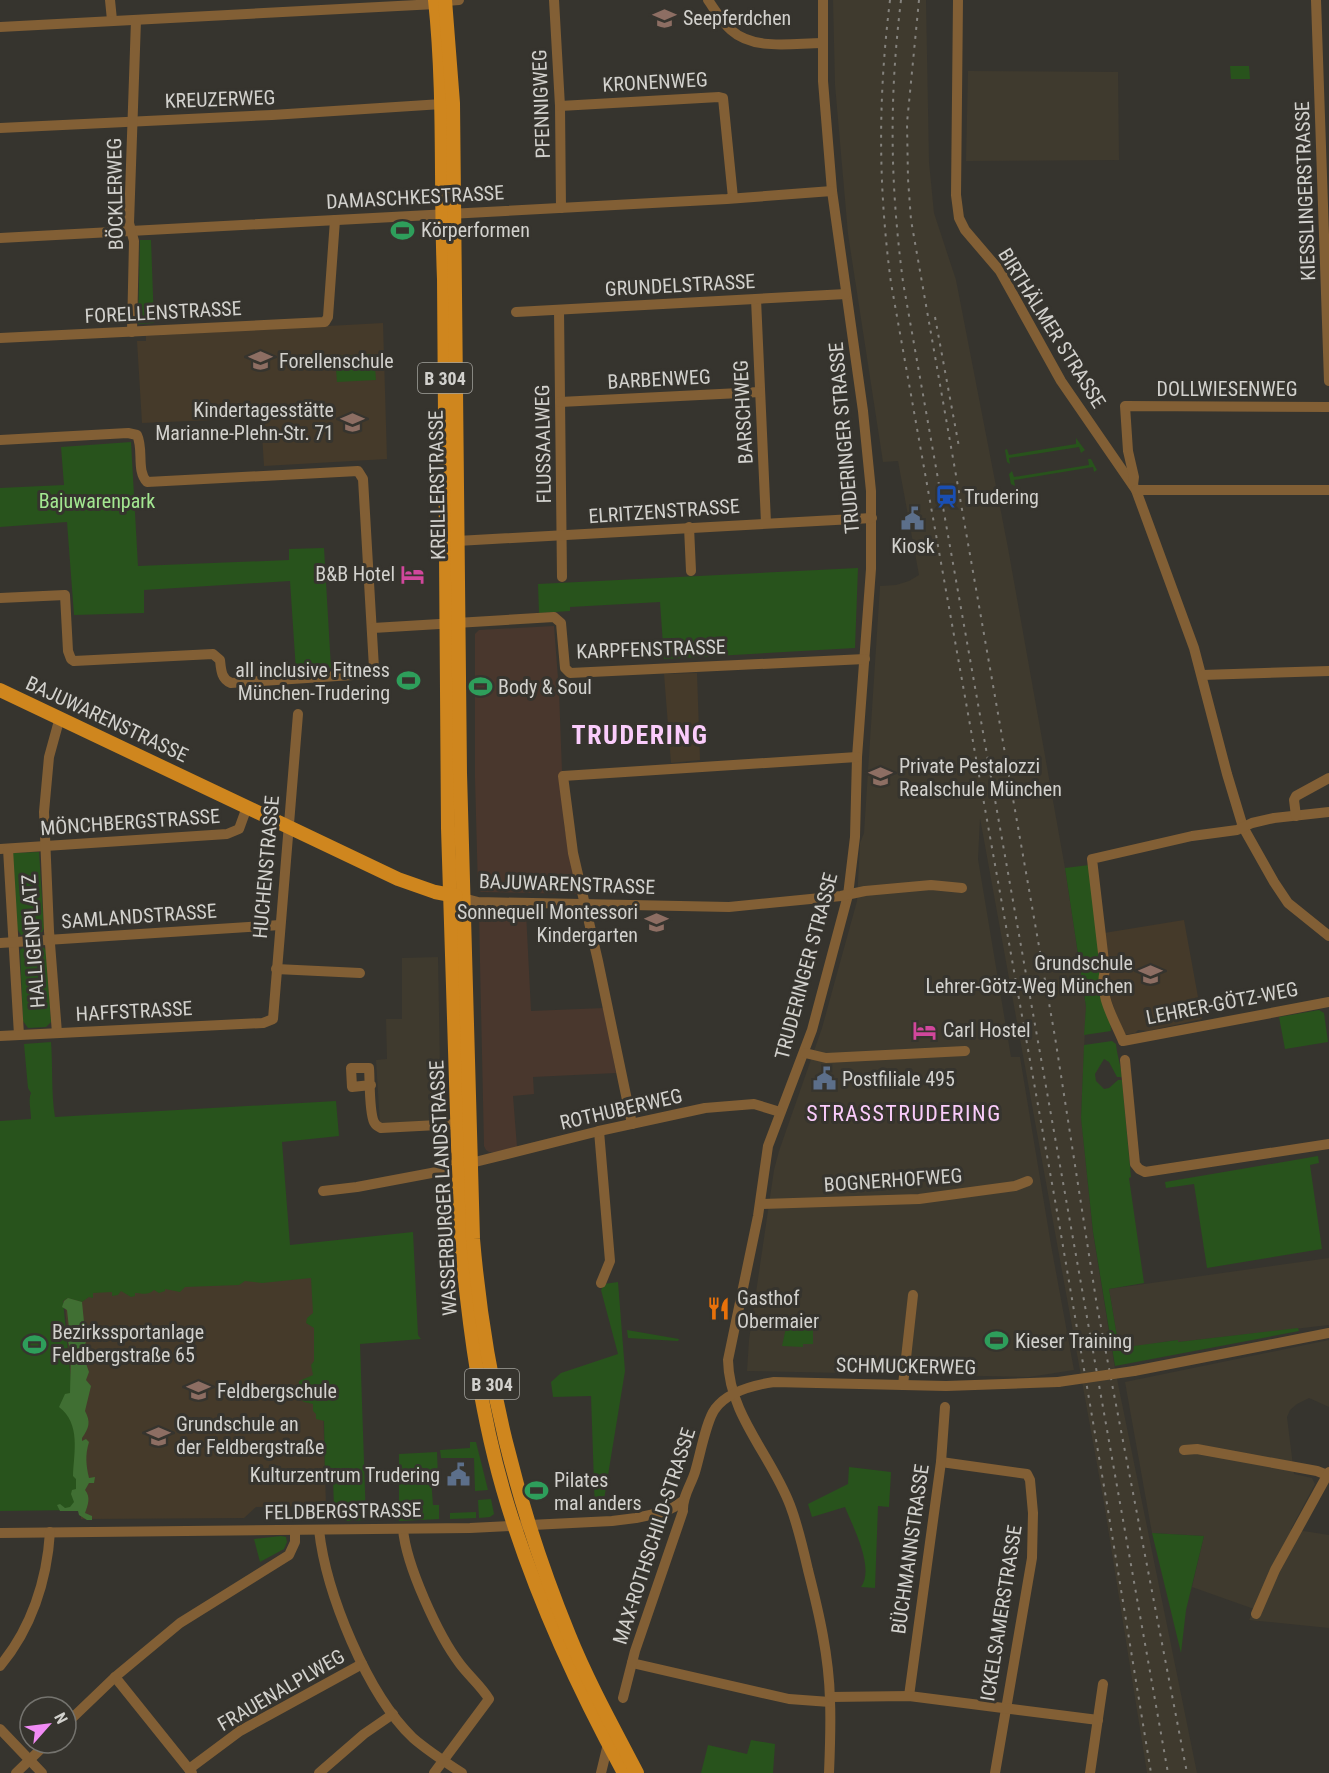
<svg xmlns="http://www.w3.org/2000/svg" width="1329" height="1773" font-family="'Roboto Condensed',sans-serif">
<rect width="100%" height="100%" fill="#36342e"/>
<g fill="#3f3a2e">
<polygon points="833,0 926,0 929,162 934,213 956,280 1008,548 1065,868 1086,1007 1081,1117 1093,1233 1115,1369 1197,1773 1147,1773 1104,1503 980,818 978,859 1011,1057 1020,1057 1051,1245 1074,1370 1029,1377 747,1371 749,1340 774,1170 779,1151 822,1028 857,901 860,843 864,833 880,586 896,585 909,581 919,575 898,461 883,462 848,234 835,85"/>
<polygon points="968,71 1118,72 1119,160 966,161"/>
<polygon points="438,957 441,1121 380,1125 376,1060 387,1059 386,1019 402,1019 402,958"/>
<polygon points="1329,1258 1329,1325 1178,1342 1177,1340 1119,1349 1109,1289"/>
<polygon points="1329,1340 1329,1407 1309,1398 1297,1404 1290,1410 1287,1417 1294,1474 1312,1478 1315,1484 1291,1529 1329,1535 1329,1628 1249,1620 1254,1609 1192,1587 1204,1536 1152,1533 1125,1382"/>
</g>
<g fill="#49372d">
<polygon points="554,626 559,691 564,825 578,894 481,892 478,889 475,778 475,634 479,630"/>
<polygon points="483,911 526,912 531,1011 604,1008 616,1073 533,1077 534,1094 513,1096 517,1147 495,1152 489,1152 486,1150 484,1146 479,916 480,912"/>
</g>
<g fill="#453a2a">
<polygon points="383,323 387,459 264,466 261,418 142,423 137,341 146,341 146,336"/>
<polygon points="697,673 700,760 671,763 664,674"/>
<polygon points="1184,920 1202,1019 1148,1031 1138,1030 1135,1033 1124,1035 1109,994 1104,933"/>
<polygon points="319,1273 326,1506 256,1507 244,1518 81,1519 78,1400 71,1381 65,1306 59,1292"/>
</g>
<g fill="#28531c">
<polygon points="1230,66 1249,66 1250,79 1231,79"/>
<polygon points="140,240 151,240 154,323 138,324"/>
<polygon points="374,354 376,380 337,382 335,356"/>
<polygon points="1076,438 1085,450 1081,453 1079,447 1009,458 1010,464 1007,462 1005,450 1007,449 1009,455 1076,444"/>
<polygon points="131,442 138,566 289,560 289,549 324,548 331,668 296,671 290,581 144,590 144,613 74,615 67,522 0,527 0,488 64,485 61,447"/>
<polygon points="1088,459 1091,459 1097,470 1094,472 1093,467 1014,480 1015,486 1011,484 1009,474 1012,471 1014,477 1089,465"/>
<polygon points="858,568 855,648 664,659 660,602 570,607 570,611 539,613 538,584"/>
<polygon points="39,852 44,928 42,932 37,935 21,935 16,927 12,853"/>
<path d="M1089,865L1102,970L1099,971C1100,993 1110,1009 1111,1031L1084,1035L1086,1007L1065,868Z"/>
<polygon points="42,946 46,950 51,1022 46,1027 28,1028 23,1021 20,950 24,947"/>
<polygon points="1319,1010 1324,1013 1328,1042 1285,1049 1279,1017"/>
<path d="M1112,1041L1116,1044C1117,1056 1121,1065 1122,1077H1117L1109,1062L1104,1059L1095,1074L1096,1081L1104,1089L1109,1088L1118,1080H1122L1131,1177L1129,1178L1144,1283L1109,1289L1119,1348L1178,1340V1342L1298,1328L1299,1331L1115,1366L1093,1232L1081,1118L1084,1045Z"/>
<path d="M51,1042C53,1068 51,1092 55,1117L336,1101L339,1136L282,1142L290,1245L413,1232L418,1335L421,1339L360,1344L366,1520L347,1521L334,1506L333,1481L325,1480L324,1421L316,1419V1414L313,1411V1404L304,1402L298,1397L299,1381L313,1375L311,1365L314,1361V1328L306,1323L307,1318L313,1313L311,1278L262,1283L245,1281L239,1285L185,1287L180,1292L165,1289V1291L159,1293L154,1290C148,1296 142,1293 135,1293V1296L131,1297L121,1291L118,1295L112,1296V1292L93,1293V1298L89,1297L82,1302L68,1298L63,1301L71,1381L78,1400L80,1510L0,1511V1121L31,1119C31,1110 28,1101 31,1093L28,1088L24,1044Z"/>
<polygon points="1318,1156 1319,1163 1310,1165 1322,1249 1207,1268 1194,1184 1166,1188 1165,1182"/>
<polygon points="618,1282 625,1371 602,1512 595,1512 591,1396 553,1397 551,1382 561,1373 618,1354 601,1290 604,1284"/>
<polygon points="787,1323 813,1326 813,1344 803,1344 803,1347 782,1346"/>
<polygon points="627,1330 679,1339 678,1341 628,1338"/>
<polygon points="470,1442 476,1442 488,1490 475,1491 474,1458 441,1458 440,1450 470,1448"/>
<polygon points="437,1452 438,1478 431,1478 433,1505 439,1505 439,1519 399,1521 399,1454"/>
<path d="M849,1467L891,1472L889,1507L878,1506L875,1588L861,1587C875,1568 853,1527 845,1507L812,1517L808,1504L848,1484Z"/>
<polygon points="491,1499 494,1514 490,1517 479,1518 478,1500"/>
<polygon points="476,1512 476,1518 450,1519 450,1513"/>
<polygon points="1152,1533 1204,1536 1186,1610 1181,1653"/>
<polygon points="281,1536 286,1537 287,1542 284,1549 260,1562 254,1539"/>
<polygon points="751,1740 775,1744 773,1773 701,1773 708,1745 747,1754"/>
</g>
<path fill="#406f33" d="M68,1298L82,1302L86,1342L82,1352L89,1372L86,1380L91,1386L85,1411C91,1422 89,1428 82,1438V1441L86,1439L89,1442C85,1455 86,1465 89,1478L95,1477L94,1483H89L85,1490C91,1497 88,1505 85,1513L92,1516V1520H87L79,1515L78,1511H60L57,1505L60,1504L65,1508L70,1507L74,1502L71,1494L72,1490L76,1489V1479L73,1476C74,1452 81,1424 59,1407L65,1394L70,1393L71,1352L67,1338L69,1328L67,1310L62,1307L64,1301Z"/>
<g fill="none" stroke-linecap="round" stroke-linejoin="round">
<g stroke="#825f35" stroke-width="10">
<polyline points="110,0 112,20"/>
<polyline points="554,0 560,106 561,208"/>
<path d="M708,0C715,10 722,22 731,30C754,51 793,43 822,43"/>
<path d="M823,0V81L832,191L863,411L871,491V569L857,757L855,837L848,895L812,1030L768,1146L758,1216L728,1360C729,1415 771,1455 790,1505C798,1526 803,1548 808,1570C819,1613 829,1656 830,1700C831,1724 830,1749 829,1773"/>
<polyline points="958,0 956,195 959,218 965,230 1000,271 1061,381 1136,490 1194,648 1227,774 1243,827 1274,882 1288,903 1329,936"/>
<polyline points="1316,0 1329,381"/>
<polyline points="446,1 459,0"/>
<polyline points="0,27 436,4"/>
<polyline points="560,106 719,97 723,98 733,198"/>
<polyline points="0,128 272,115 442,104"/>
<polyline points="0,238 727,199 832,191"/>
<polyline points="756,299 766,523"/>
<polyline points="559,310 562,577"/>
<polyline points="516,312 846,294"/>
<polyline points="132,332 134,241 129,223 136,20"/>
<polyline points="0,338 325,322 328,317 335,220"/>
<polyline points="560,402 760,392"/>
<path d="M0,440L128,433L137,435C144,449 136,471 147,482L358,471L363,479L374,668L368,674L231,683C221,679 221,669 220,660L213,654L74,661L71,659L68,651L65,595L0,598"/>
<polyline points="1133,485 1134,477 1128,451 1125,406 1329,407"/>
<polyline points="1136,490 1329,490"/>
<polyline points="689,527 691,571"/>
<polyline points="457,541 872,518"/>
<polyline points="373,628 554,617 561,623 565,668 570,673 865,659"/>
<polyline points="1202,675 1329,671"/>
<path d="M1329,812L1274,818L1252,823L1237,830L1192,836L1092,859L1105,970C1098,995 1114,1019 1123,1041L1329,1002"/>
<polyline points="1296,816 1294,800 1296,796 1329,778"/>
<polyline points="0,849 227,834 239,829 247,807"/>
<polyline points="8,849 19,1035"/>
<polyline points="463,898 478,902 729,907 841,896 865,891 931,885 962,888"/>
<polyline points="0,943 280,925"/>
<polyline points="276,969 360,973"/>
<polyline points="57,1033 49,931 44,812 49,757 60,717"/>
<polyline points="0,1036 263,1023 273,1019 298,714"/>
<polyline points="805,1053 826,1058 965,1051"/>
<polyline points="1125,1060 1135,1164 1139,1169 1145,1172 1329,1144"/>
<path d="M371,1085L352,1087L351,1068H369C370,1080 369,1112 374,1122C376,1126 377,1126 381,1128L457,1124"/>
<polyline points="632,1124 598,961 573,853 563,776 857,757"/>
<polyline points="599,1131 610,1261 601,1283"/>
<polyline points="471,1163 599,1131 705,1108 754,1104 780,1112"/>
<polyline points="323,1191 357,1187 458,1168"/>
<polyline points="760,1204 919,1199 1015,1186 1028,1181"/>
<polyline points="1134,1371 1329,1333"/>
<polyline points="903,1385 913,1295"/>
<polyline points="1184,1450 1197,1449 1317,1471 1327,1475"/>
<polyline points="941,1462 1027,1474 1030,1480 1033,1513 1032,1558 995,1773"/>
<path d="M403,1529C406,1565 438,1635 460,1664C469,1676 482,1687 489,1699L434,1773"/>
<path d="M319,1530C326,1593 367,1694 413,1738C428,1751 445,1762 462,1773"/>
<polyline points="0,1533 470,1528 612,1521 636,1518 664,1512 674,1507 683,1501"/>
<polyline points="1256,1614 1275,1570 1329,1472"/>
<polyline points="632,1663 789,1699 830,1702"/>
<path d="M0,1666C31,1629 47,1581 50,1532"/>
<polyline points="115,1677 192,1773"/>
<polyline points="909,1696 941,1462 945,1407"/>
<polyline points="830,1697 909,1696 1098,1720"/>
<path d="M623,1698L635,1651L683,1511C682,1497 691,1485 695,1472C700,1456 706,1421 715,1409C727,1392 754,1385 774,1382L946,1386L1058,1382"/>
<polyline points="66,1724 115,1677 180,1623 289,1555 295,1542 295,1530"/>
<polyline points="0,1729 42,1773"/>
<polyline points="189,1769 240,1731 362,1664"/>
<polyline points="16,1773 47,1743"/>
<polyline points="319,1773 364,1734 393,1714"/>
<polyline points="601,1773 608,1744"/>
<polyline points="1090,1773 1103,1684"/>
</g>
<g stroke="#cf861e" stroke-width="14">
<path d="M435,0C445,93 440,186 444,279L448,828L461,1240C469,1328 481,1418 507,1503C536,1597 577,1687 624,1773"/>
<path d="M445,0L453,103L460,773L473,1239C485,1379 516,1505 569,1635C588,1682 613,1727 637,1773"/>
<polyline points="0,690 398,879 435,892 456,896"/>
</g>
<g stroke="#85837e" stroke-width="2" stroke-dasharray="3 6" stroke-linecap="butt">
<path d="M890,0C878,98 878,185 891,283L1058,1217L1107,1504L1151,1773"/>
<path d="M901,0C889,99 890,182 903,282L1168,1773"/>
<polyline points="919,0 907,123 908,179 911,220 1055,1037 1097,1306 1187,1773"/>
<polyline points="935,317 959,447"/>
</g>
<polyline stroke="#825f35" stroke-width="10" points="1058,1382 1134,1371"/>
</g>
<defs>
<symbol id="school-bare" viewBox="-9 -9 18 18"><path d="M0-5L7-2L0 1L-7-2ZM-4 1L0 2.5L4 1V4Q0 6-4 4Z" fill="#8d6e63" stroke="#36342e" stroke-width="2.5" paint-order="stroke"/></symbol>
<symbol id="stadium-bare" viewBox="-9 -9 18 18"><path d="M0-5a6.5 5 0 1 0 0 10a6.5 5 0 1 0 0-10ZM-3.5-1.8h7v3.6h-7Z" fill="#2e9e5b" stroke="#36342e" stroke-width="2.5" paint-order="stroke"/></symbol>
<symbol id="station-bare" viewBox="-9 -9 18 18"><path d="M-3-6H3Q5-6 5-4V2Q5 4 3 4L4.5 6H3L1.5 4h-3L-3 6H-4.5L-3 4Q-5 4-5 2V-4Q-5-6-3-6ZM-3.5-4v3h7v-3ZM-3.5 1v1.5H-2V1ZM2 1v1.5H3.5V1Z" fill="#1a4fb4" stroke="#36342e" stroke-width="2.5" paint-order="stroke"/></symbol>
<symbol id="civic-bare" viewBox="-9 -9 18 18"><path d="M-.6-6.5H3V-4.5H.6V-3L4-1V1h2V6H-6V1h2V-1L-.6-3ZM-1.2 2.5V6h2.4V2.5Z" fill="#5c6f8a" stroke="#36342e" stroke-width="2.5" paint-order="stroke"/></symbol>
<symbol id="hotel-bare" viewBox="-9 -9 18 18"><path d="M-6-4.5h1.5V1H6V5H4.5V3h-9V5H-6ZM-4 0a1.8 1.8 0 1 1 3.6 0ZM.5 0V-2.5h3Q6-2.5 6 0Z" fill="#d1479c" stroke="#36342e" stroke-width="2.5" paint-order="stroke"/></symbol>
<symbol id="restaurant-bare" viewBox="-9 -9 18 18"><path d="M-5-6h1v4h1v-4h1v4h1v-4h1v5L-1.5 .5V6h-2V.5L-5-1ZM5-6V6H3V1.5H1.5Q1.5-4 5-6Z" fill="#e8710a" stroke="#36342e" stroke-width="2.5" paint-order="stroke"/></symbol>
</defs>
<g fill-rule="evenodd">
<use href="#school-bare" x="648" y="2" width="33" height="33"/>
<use href="#stadium-bare" x="386" y="214" width="33" height="33"/>
<use href="#school-bare" x="244" y="344" width="33" height="33"/>
<use href="#school-bare" x="336" y="406" width="33" height="33"/>
<use href="#station-bare" x="930" y="480" width="33" height="33"/>
<use href="#civic-bare" x="896" y="502" width="33" height="33"/>
<use href="#hotel-bare" x="396" y="558" width="33" height="33"/>
<use href="#stadium-bare" x="392" y="664" width="33" height="33"/>
<use href="#stadium-bare" x="464" y="670" width="33" height="33"/>
<use href="#school-bare" x="864" y="760" width="33" height="33"/>
<use href="#school-bare" x="640" y="906" width="33" height="33"/>
<use href="#school-bare" x="1134" y="958" width="33" height="33"/>
<use href="#hotel-bare" x="908" y="1014" width="33" height="33"/>
<use href="#civic-bare" x="808" y="1062" width="33" height="33"/>
<use href="#restaurant-bare" x="702" y="1292" width="33" height="33"/>
<use href="#stadium-bare" x="980" y="1324" width="33" height="33"/>
<use href="#stadium-bare" x="18" y="1328" width="33" height="33"/>
<use href="#school-bare" x="182" y="1374" width="33" height="33"/>
<use href="#school-bare" x="142" y="1420" width="33" height="33"/>
<use href="#civic-bare" x="442" y="1458" width="33" height="33"/>
<use href="#stadium-bare" x="520" y="1474" width="33" height="33"/>
</g>
<g text-anchor="middle" dominant-baseline="central" stroke-width="6" stroke-linejoin="round" paint-order="stroke">
<g fill="#36342e" stroke="#a3a29d" stroke-width="1.5">
<rect x="418" y="363" width="54" height="30" rx="4.5"/>
<rect x="465" y="1369" width="54" height="30" rx="4.5"/>
</g>
<g font-size="18" font-weight="bold" fill="#d2d1cd">
<text x="445" y="378">B 304</text>
<text x="492" y="1384">B 304</text>
</g>
<g font-size="20" fill="#d2d1cd" stroke="#36342e" text-anchor="start">
<text x="683" y="18">Seepferdchen</text>
<text x="421" y="230">Körperformen</text>
<text x="279" y="361">Forellenschule</text>
<text x="334" y="410" text-anchor="end">Kindertagesstätte<tspan x="334" dy="23">Marianne-Plehn-Str. 71</tspan></text>
<text x="964" y="497">Trudering</text>
<text x="913" y="546" text-anchor="middle">Kiosk</text>
<text x="395" y="574" text-anchor="end">B&amp;B Hotel</text>
<text x="390" y="670" text-anchor="end">all inclusive Fitness<tspan x="390" dy="23">München-Trudering</tspan></text>
<text x="498" y="687">Body &amp; Soul</text>
<text x="899" y="766">Private Pestalozzi<tspan x="899" dy="23">Realschule München</tspan></text>
<text x="638" y="912" text-anchor="end">Sonnequell Montessori<tspan x="638" dy="23">Kindergarten</tspan></text>
<text x="1133" y="963" text-anchor="end">Grundschule<tspan x="1133" dy="23">Lehrer-Götz-Weg München</tspan></text>
<text x="943" y="1030">Carl Hostel</text>
<text x="842" y="1079">Postfiliale 495</text>
<text x="737" y="1298">Gasthof<tspan x="737" dy="23">Obermaier</tspan></text>
<text x="52" y="1332">Bezirkssportanlage<tspan x="52" dy="23">Feldbergstraße 65</tspan></text>
<text x="1015" y="1341">Kieser Training</text>
<text x="217" y="1391">Feldbergschule</text>
<text x="176" y="1424">Grundschule an<tspan x="176" dy="23">der Feldbergstraße</tspan></text>
<text x="440" y="1475" text-anchor="end">Kulturzentrum Trudering</text>
<text x="554" y="1480">Pilates<tspan x="554" dy="23">mal anders</tspan></text>
</g>
<g font-size="20" fill="#d2d1cd" stroke="#36342e">
<text transform="translate(655 82) rotate(-3)">KRONENWEG</text>
<text transform="translate(220 99) rotate(-2)">KREUZERWEG</text>
<text transform="translate(541 104) rotate(-92)">PFENNIGWEG</text>
<text transform="translate(1305 191) rotate(-92)">KIESSLINGERSTRASSE</text>
<text transform="translate(115 194) rotate(-91)">BÖCKLERWEG</text>
<text transform="translate(415 197) rotate(-3)">DAMASCHKESTRASSE</text>
<text transform="translate(680 285) rotate(-3)">GRUNDELSTRASSE</text>
<text transform="translate(163 312) rotate(-3)">FORELLENSTRASSE</text>
<text transform="translate(1052 328) rotate(58)">BIRTHÄLMER STRASSE</text>
<text transform="translate(659 379) rotate(-3)">BARBENWEG</text>
<text x="1227" y="389">DOLLWIESENWEG</text>
<text transform="translate(743 412) rotate(-93)">BARSCHWEG</text>
<text transform="translate(844 438) rotate(-95)">TRUDERINGER STRASSE</text>
<text transform="translate(543 444) rotate(-91)">FLUSSAALWEG</text>
<text transform="translate(437 485) rotate(-91)">KREILLERSTRASSE</text>
<text transform="translate(664 511) rotate(-4)">ELRITZENSTRASSE</text>
<text transform="translate(651 649) rotate(-2)">KARPFENSTRASSE</text>
<text transform="translate(107 719) rotate(25)">BAJUWARENSTRASSE</text>
<text transform="translate(130 822) rotate(-4)">MÖNCHBERGSTRASSE</text>
<text transform="translate(266 867) rotate(-85)">HUCHENSTRASSE</text>
<text transform="translate(567 884) rotate(2)">BAJUWARENSTRASSE</text>
<text transform="translate(139 916) rotate(-4)">SAMLANDSTRASSE</text>
<text transform="translate(33 941) rotate(-94)">HALLIGENPLATZ</text>
<text transform="translate(806 966) rotate(-75)">TRUDERINGER STRASSE</text>
<text transform="translate(1222 1003) rotate(-11)">LEHRER-GÖTZ-WEG</text>
<text transform="translate(134 1011) rotate(-3)">HAFFSTRASSE</text>
<text transform="translate(621 1109) rotate(-13)">ROTHUBERWEG</text>
<text transform="translate(893 1180) rotate(-4)">BOGNERHOFWEG</text>
<text transform="translate(443 1188) rotate(-93)">WASSERBURGER LANDSTRASSE</text>
<text transform="translate(906 1366) rotate(1)">SCHMUCKERWEG</text>
<text transform="translate(343 1511) rotate(-1)">FELDBERGSTRASSE</text>
<text transform="translate(654 1536) rotate(-72)">MAX-ROTHSCHILD-STRASSE</text>
<text transform="translate(910 1549) rotate(-82)">BÜCHMANNSTRASSE</text>
<text transform="translate(1001 1613) rotate(-81)">ICKELSAMERSTRASSE</text>
<text transform="translate(281 1690) rotate(-30)">FRAUENALPLWEG</text>
</g>
<g font-size="20" fill="#a3e791" stroke="#36342e">
<text x="97" y="501">Bajuwarenpark</text>
</g>
<g font-size="22" letter-spacing="1.5" fill="#faccfb" stroke="#36342e">
<text x="904" y="1113">STRASSTRUDERING</text>
</g>
<g font-size="26" font-weight="bold" letter-spacing="1.5" fill="#faccfb" stroke="#36342e">
<text x="640" y="735">TRUDERING</text>
</g>
</g>
<g transform="translate(48 1725) rotate(62)"><circle r="28" fill="#36342e" stroke="#74736e" stroke-width="1.5"/>
<path d="M0-4.5L10 22L0 15L-10 22Z" fill="#f18bf5"/>
<text y="-9" font-size="16" font-weight="bold" text-anchor="middle" fill="#d2d1cd">N</text>
</g>
</svg>
